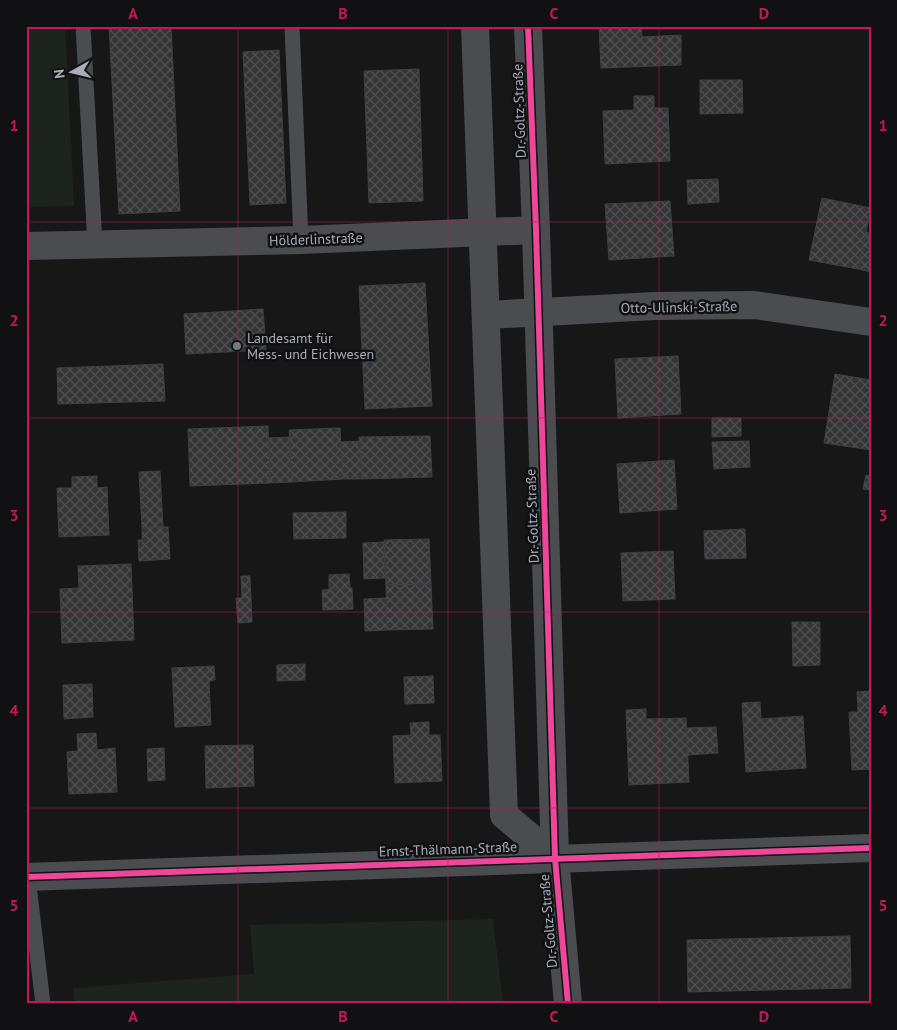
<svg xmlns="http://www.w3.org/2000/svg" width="897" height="1030" font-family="'PT Sans',sans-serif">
<defs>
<pattern id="building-cross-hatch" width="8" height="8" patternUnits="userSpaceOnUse" patternTransform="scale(1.25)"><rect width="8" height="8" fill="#353536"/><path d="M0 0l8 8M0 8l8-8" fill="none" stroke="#4f5051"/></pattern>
</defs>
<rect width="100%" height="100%" fill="#171717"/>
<g fill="#1d241e">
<polygon points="26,26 65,26 74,206 26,207"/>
<polygon points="493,919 503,1004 75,1004 73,988 254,974 250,925"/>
</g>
<g fill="url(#building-cross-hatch)" stroke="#3f4043">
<polygon points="109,26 171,26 180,211 119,214"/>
<polygon points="599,26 641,26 642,37 681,35 681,65 601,68"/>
<polygon points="279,50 286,203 250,205 243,52"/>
<polygon points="419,69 423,201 369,203 364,71"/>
<polygon points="700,80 742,80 743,113 700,114"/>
<polygon points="634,96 654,96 654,108 668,108 670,161 605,164 603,111 634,110"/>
<polygon points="718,179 719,202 688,204 687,180"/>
<polygon points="822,198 871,208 858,269 809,260"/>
<polygon points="670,201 674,256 609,260 605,204"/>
<polygon points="866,232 871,233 871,272 858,269"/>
<polygon points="425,283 432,406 365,409 359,286"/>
<polygon points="263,309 266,350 186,354 184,314"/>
<polygon points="678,356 681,414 618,418 615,359"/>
<polygon points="163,364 165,401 58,404 57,368"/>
<polygon points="835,374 871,380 871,450 824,443"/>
<polygon points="712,418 741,418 741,436 712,437"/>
<polygon points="268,426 270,483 190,486 188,429"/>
<polygon points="340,428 343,479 292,482 289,430"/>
<polygon points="430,436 432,477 362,479 359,437"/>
<polygon points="289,437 292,482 270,483 269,438"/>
<polygon points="360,441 362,479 343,479 341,442"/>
<polygon points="749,441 750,467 714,469 712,442"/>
<polygon points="674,460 677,509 620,513 617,464"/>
<polygon points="160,471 163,527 142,528 139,472"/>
<polygon points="866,475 871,476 871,490 863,489"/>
<polygon points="97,476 97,488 107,487 109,535 59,537 57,488 72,488 72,477"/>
<polygon points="346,512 346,538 294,539 293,513"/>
<polygon points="163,527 168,527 170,559 139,561 138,540 142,540 142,528"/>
<polygon points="745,529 746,558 705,559 704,531"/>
<polygon points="429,539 431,584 386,585 384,540"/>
<polygon points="384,542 385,578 364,579 363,543"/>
<polygon points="673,551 675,599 623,601 621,553"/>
<polygon points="131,564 134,640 62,643 60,589 79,588 78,566"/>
<polygon points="349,574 350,589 329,589 329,575"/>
<polygon points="241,576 250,576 252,622 238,623 236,598 242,598"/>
<polygon points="431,584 433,629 387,630 386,585"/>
<polygon points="352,588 353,609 323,610 322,590"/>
<polygon points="386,598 387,630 365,631 364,599"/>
<polygon points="792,622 820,622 820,665 793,666"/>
<polygon points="305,664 305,680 277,681 277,665"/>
<polygon points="214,666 215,680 209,681 211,725 175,727 172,668"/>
<polygon points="433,676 434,703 405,704 404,677"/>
<polygon points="92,684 93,717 64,719 63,685"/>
<polygon points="871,691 871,769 852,770 849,712 858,712 857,692"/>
<polygon points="760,702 761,719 803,716 806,768 746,772 742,703"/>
<polygon points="646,709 646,719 686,718 689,782 629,785 626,710"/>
<polygon points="429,722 429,735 440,735 442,781 395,783 393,736 411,735 410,723"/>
<polygon points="716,727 718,753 688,755 686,728"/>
<polygon points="96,733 97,750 115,748 117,792 69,794 67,752 78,751 77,734"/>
<polygon points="253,745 254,786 206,788 205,746"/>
<polygon points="164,748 165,780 148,781 147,749"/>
<polygon points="850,936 851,988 688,992 687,940"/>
</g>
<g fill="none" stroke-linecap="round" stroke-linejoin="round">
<g stroke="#4b4c50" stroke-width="15">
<polyline points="83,26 95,245"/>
<polyline points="292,26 301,240"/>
<polyline points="28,877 43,1004"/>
</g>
<g stroke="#4b4c50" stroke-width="28">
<polyline points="475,26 504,815 555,858"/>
<polyline points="528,26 536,230 555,858 568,1004"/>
<polyline points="26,246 301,240 536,230"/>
<polyline points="487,315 654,306 754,305 871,322"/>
<polyline points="26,877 871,848"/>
</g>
<defs>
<g id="cycleway">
<polyline points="528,26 536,230 555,858 568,1004"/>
<polyline points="26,877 871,848"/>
</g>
</defs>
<use href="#cycleway" stroke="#111113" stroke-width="9"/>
<use href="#cycleway" stroke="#ed469a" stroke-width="6"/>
</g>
<path fill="none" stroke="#c2185b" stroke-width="1" stroke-opacity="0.55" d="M238,26V1004M448,26V1004M659,26V1004M26,222H871M26,418H871M26,612H871M26,808H871"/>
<circle fill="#757880" stroke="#111113" stroke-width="2" cx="237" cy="346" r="5"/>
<g text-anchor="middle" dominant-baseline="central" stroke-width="5" stroke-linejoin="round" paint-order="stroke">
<g font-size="14" fill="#a8adb8" stroke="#111113">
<text transform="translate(519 111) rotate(-92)">Dr.-Goltz-Straße</text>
<text transform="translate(316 239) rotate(-2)">Hölderlinstraße</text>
<text transform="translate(679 307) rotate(-1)">Otto-Ulinski-Straße</text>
<text transform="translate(532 516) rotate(-92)">Dr.-Goltz-Straße</text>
<text transform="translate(448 849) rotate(-2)">Ernst-Thälmann-Straße</text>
<text transform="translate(548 921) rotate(-95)">Dr.-Goltz-Straße</text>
</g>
<g font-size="14" fill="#a8adb8" stroke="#111113" text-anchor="start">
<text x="247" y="338">Landesamt für<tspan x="247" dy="16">Mess- und Eichwesen</tspan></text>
</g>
</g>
<rect width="897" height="1030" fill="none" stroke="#111113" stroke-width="55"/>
<g transform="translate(72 72) rotate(262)" stroke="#111113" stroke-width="4" paint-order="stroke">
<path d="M0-4L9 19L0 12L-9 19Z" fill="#a8adb8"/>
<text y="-8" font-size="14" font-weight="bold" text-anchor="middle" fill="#a8adb8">N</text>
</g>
<rect x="28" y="28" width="842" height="974" fill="none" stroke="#c2185b" stroke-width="2"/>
<g font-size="16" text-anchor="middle" font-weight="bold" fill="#c2185b">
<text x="133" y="19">A</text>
<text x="343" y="19">B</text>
<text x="554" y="19">C</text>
<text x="764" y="19">D</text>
<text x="14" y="131">1</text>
<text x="883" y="131">1</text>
<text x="14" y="326">2</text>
<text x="883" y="326">2</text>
<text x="14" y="521">3</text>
<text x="883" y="521">3</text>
<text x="14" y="716">4</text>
<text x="883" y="716">4</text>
<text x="14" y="911">5</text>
<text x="883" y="911">5</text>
<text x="133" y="1022">A</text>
<text x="343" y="1022">B</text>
<text x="554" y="1022">C</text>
<text x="764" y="1022">D</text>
</g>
</svg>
